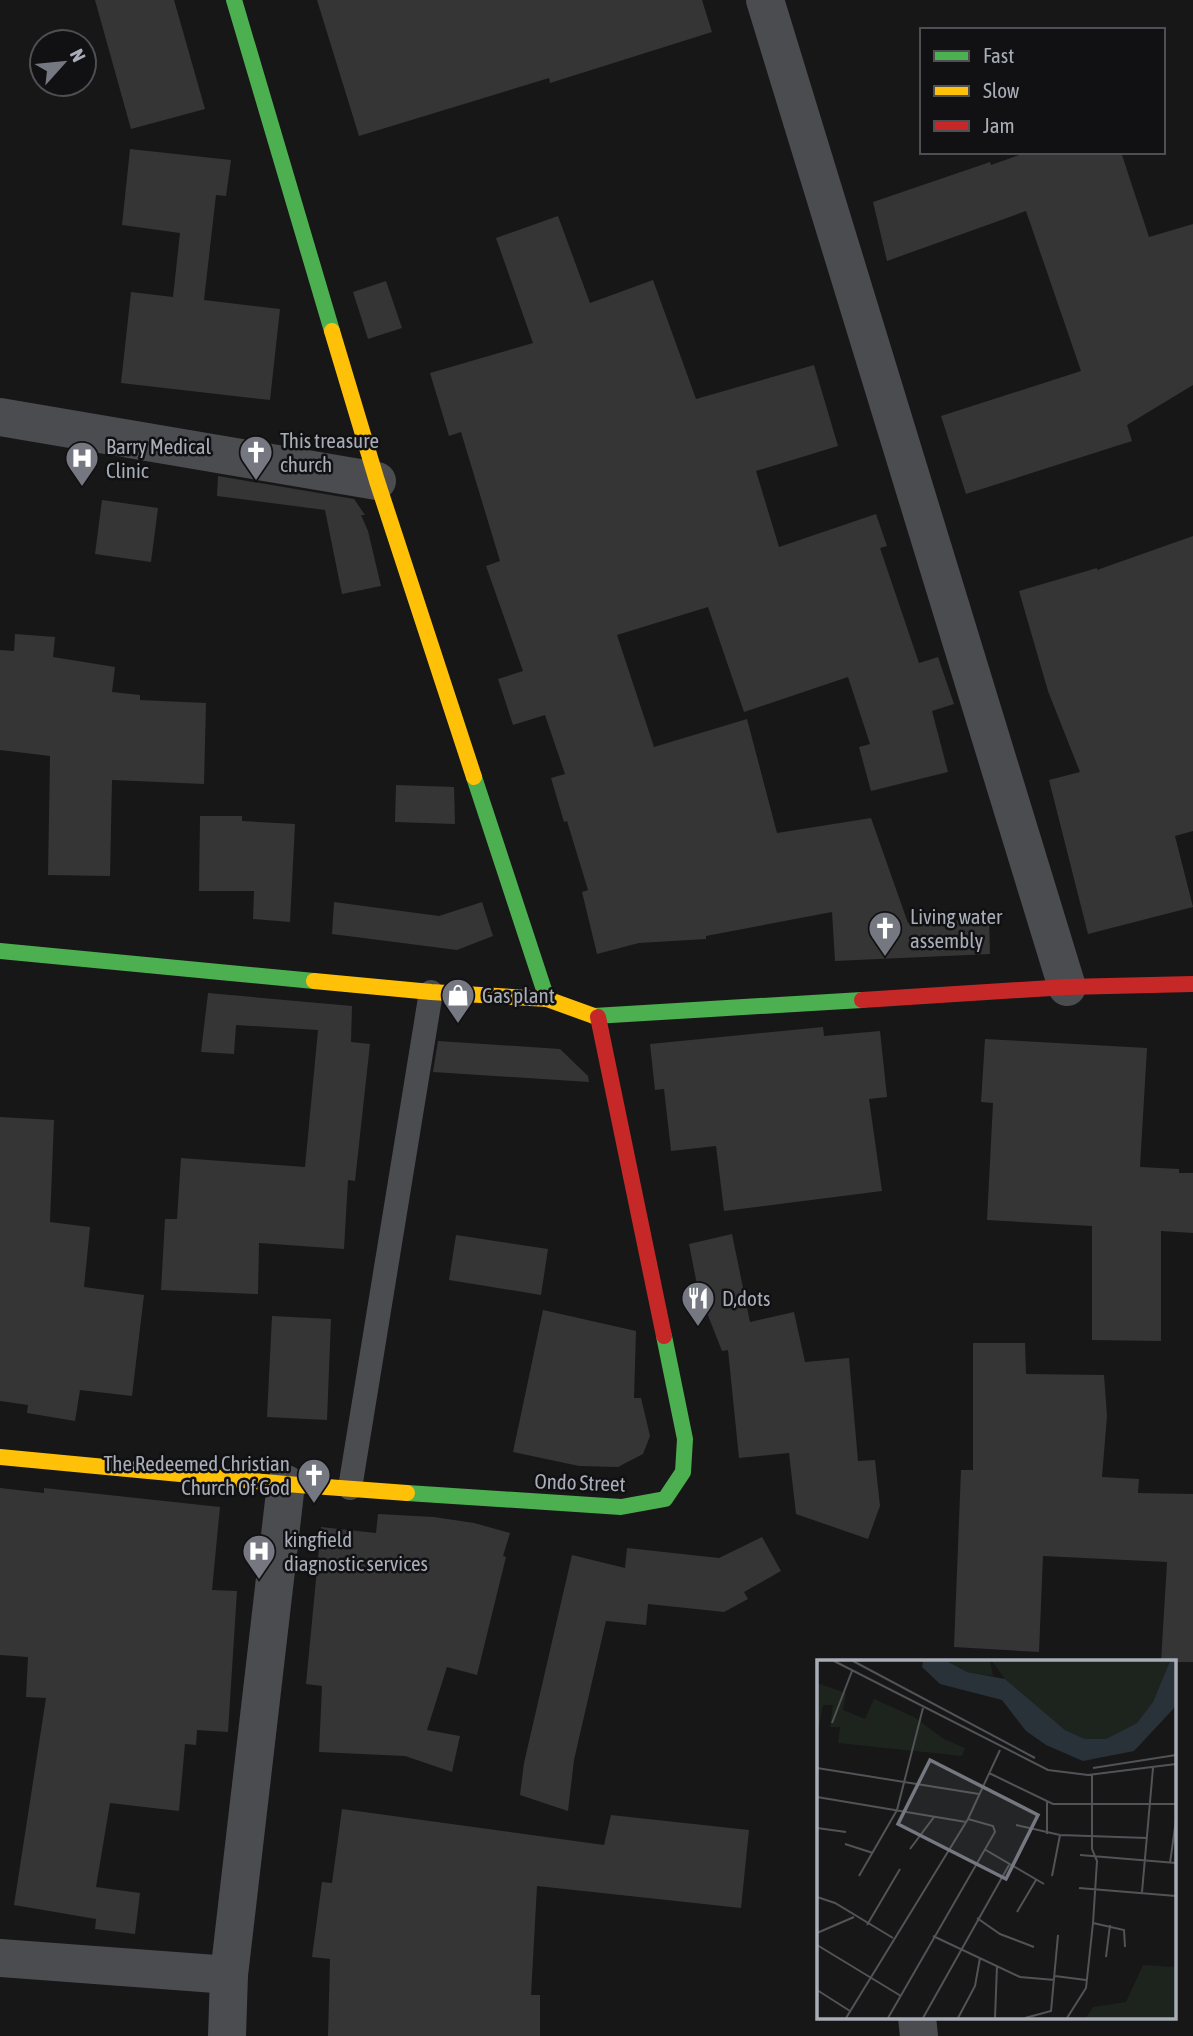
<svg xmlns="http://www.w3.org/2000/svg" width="1193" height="2036" font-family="'Asap Condensed',sans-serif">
<rect width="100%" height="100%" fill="#171717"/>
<g fill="#353536">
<polygon points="95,0 174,0 205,109 131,129"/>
<polygon points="317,0 702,0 712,32 550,83 549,78 359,136"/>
<polygon points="130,149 231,160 226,196 216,195 204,300 280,309 270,400 121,383 131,292 173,297 180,233 122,225"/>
<polygon points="1028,152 1121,152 1149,237 1193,224 1193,385 1127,425 1132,441 966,494 941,416 1081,371 1026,211 887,261 873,202 990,162 991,165"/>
<polygon points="558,216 590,303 653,280 696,399 814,365 838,446 756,471 779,547 876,514 887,546 880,548 919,663 938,657 954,704 932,711 948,772 871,791 859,747 870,744 848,677 744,712 708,607 617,635 654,747 747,719 777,833 871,818 908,923 989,919 990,954 835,961 832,912 706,936 706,939 639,943 597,954 582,892 588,890 567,821 564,822 551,778 565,774 545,715 513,725 498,679 523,671 486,566 500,561 461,432 449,436 430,373 533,343 496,238"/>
<polygon points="386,281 402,328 368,339 353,292"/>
<polygon points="218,476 354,499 365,515 361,515 368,531 381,586 342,594 325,510 217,496"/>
<polygon points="102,500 158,508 151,562 95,554"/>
<polygon points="1193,536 1193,831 1175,836 1193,907 1088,934 1049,780 1080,772 1048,691 1019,591 1097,568 1097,570"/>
<polygon points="15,634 55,637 53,657 115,667 112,692 140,695 140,700 206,703 204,784 112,780 110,876 48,875 50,756 0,750 0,650 14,651"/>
<polygon points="396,785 454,787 455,824 395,822"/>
<polygon points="200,816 242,816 242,821 295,824 290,922 253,919 254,891 199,891"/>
<polygon points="334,902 439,916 482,902 493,936 457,950 332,934"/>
<polygon points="208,993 352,1006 351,1042 370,1044 355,1181 348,1180 344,1249 259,1243 258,1294 161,1290 165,1219 177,1219 181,1158 305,1167 318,1030 236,1025 234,1054 201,1052"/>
<polygon points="823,1027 824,1036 880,1031 887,1097 869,1099 882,1191 724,1211 716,1146 671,1151 664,1089 655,1090 650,1044"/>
<polygon points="985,1039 1147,1048 1140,1167 1179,1169 1179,1173 1193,1173 1193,1233 1161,1231 1161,1341 1092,1340 1092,1226 987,1220 993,1103 981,1102"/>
<polygon points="438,1041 560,1049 588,1076 589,1082 433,1072"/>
<polygon points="0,1117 54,1120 50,1222 90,1227 84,1287 144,1295 132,1396 80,1390 75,1421 27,1413 28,1405 0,1401"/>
<polygon points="732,1234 750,1322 794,1312 805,1362 849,1358 858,1461 875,1460 880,1506 868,1539 796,1514 789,1453 739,1458 728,1350 722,1351 698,1290 689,1244"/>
<polygon points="456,1235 548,1249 541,1295 449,1280"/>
<polygon points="543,1310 636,1331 634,1398 641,1398 650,1436 643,1454 618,1467 579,1466 513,1452"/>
<polygon points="272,1316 331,1319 327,1420 267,1417"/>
<polygon points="973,1343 1025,1343 1026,1374 1104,1375 1107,1416 1102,1477 1139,1479 1138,1493 1193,1494 1193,1662 1161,1662 1167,1562 1043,1556 1039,1652 954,1647 961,1470 973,1470"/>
<polygon points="0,1488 44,1493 44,1488 220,1507 212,1590 237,1591 228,1732 197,1730 196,1745 185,1744 179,1811 110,1803 96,1887 140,1893 135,1934 95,1929 96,1919 14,1905 46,1698 26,1697 28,1657 0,1655"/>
<polygon points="378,1514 434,1517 474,1523 510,1533 503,1556 506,1557 477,1675 447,1667 427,1730 460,1736 452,1772 405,1756 319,1752 322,1686 306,1684 321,1527 376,1533"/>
<polygon points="762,1537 781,1571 744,1592 748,1599 724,1612 648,1604 646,1625 606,1621 574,1760 568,1811 520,1795 524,1763 572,1555 625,1568 627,1548 719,1558"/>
<polygon points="342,1809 604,1845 611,1815 749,1830 741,1908 537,1886 531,1995 540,1995 540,2036 328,2036 330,1959 312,1957 322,1882 332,1883"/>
</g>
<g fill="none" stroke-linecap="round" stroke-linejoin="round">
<polyline stroke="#4b4c50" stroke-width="24" points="350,1488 431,992"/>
<g stroke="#4b4c50" stroke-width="38">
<polyline points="765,0 1067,987"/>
<polyline points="0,417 377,481"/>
<polyline points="0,1958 229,1975"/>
<polyline points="917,2017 919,2036"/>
<polyline points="227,2036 229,1975 286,1484"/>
</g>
<g stroke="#4caf50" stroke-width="16">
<polyline points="234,0 332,331"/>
<polyline points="474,777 547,999"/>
<polyline points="0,951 314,981"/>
<polyline points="594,1016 862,1000"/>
<polyline points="407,1493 621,1507 665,1499 683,1472 685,1439 664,1336"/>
</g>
<g stroke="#ffc107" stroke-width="16">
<polyline points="332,331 377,481 474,777"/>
<polyline points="314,981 431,992 547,999 594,1016"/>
<polyline points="0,1457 286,1484 407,1493"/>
</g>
<g stroke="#c62828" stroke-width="16">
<polyline points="862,1000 1067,987 1193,984"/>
<polyline points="598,1017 664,1336"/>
</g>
</g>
<defs>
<symbol id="church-pin" viewBox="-11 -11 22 30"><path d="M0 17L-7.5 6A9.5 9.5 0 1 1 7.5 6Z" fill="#757880" stroke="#111113"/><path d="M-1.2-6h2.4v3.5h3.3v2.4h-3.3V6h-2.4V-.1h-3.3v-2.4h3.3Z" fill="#fff"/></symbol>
<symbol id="hospital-pin" viewBox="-11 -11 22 30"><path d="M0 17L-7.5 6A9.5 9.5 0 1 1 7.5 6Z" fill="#757880" stroke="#111113"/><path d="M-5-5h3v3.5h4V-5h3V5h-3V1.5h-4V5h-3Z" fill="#fff"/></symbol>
<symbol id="shop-pin" viewBox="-11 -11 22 30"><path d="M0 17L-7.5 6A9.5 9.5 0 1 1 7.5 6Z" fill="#757880" stroke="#111113"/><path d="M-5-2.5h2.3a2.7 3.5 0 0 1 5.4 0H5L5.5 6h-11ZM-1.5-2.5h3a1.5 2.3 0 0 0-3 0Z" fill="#fff"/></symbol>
<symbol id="restaurant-pin" viewBox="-11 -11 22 30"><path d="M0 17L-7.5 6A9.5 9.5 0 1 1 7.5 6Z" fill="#757880" stroke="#111113"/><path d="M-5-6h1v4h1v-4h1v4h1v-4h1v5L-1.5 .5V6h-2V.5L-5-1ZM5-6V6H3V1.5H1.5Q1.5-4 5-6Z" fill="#fff"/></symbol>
</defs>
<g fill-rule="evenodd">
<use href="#church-pin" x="237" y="433" width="38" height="52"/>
<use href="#hospital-pin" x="63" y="439" width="38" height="52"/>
<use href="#church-pin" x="866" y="909" width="38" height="52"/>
<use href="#shop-pin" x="439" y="976" width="38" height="52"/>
<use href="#restaurant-pin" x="679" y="1279" width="38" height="52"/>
<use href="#church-pin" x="295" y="1456" width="38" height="52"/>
<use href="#hospital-pin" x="240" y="1532" width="38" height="52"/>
</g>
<g text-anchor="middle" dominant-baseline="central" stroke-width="5" stroke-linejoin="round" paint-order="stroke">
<g font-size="21" fill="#a8adb8" stroke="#111113" text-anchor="start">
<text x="280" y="440">This treasure<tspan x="280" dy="24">church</tspan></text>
<text x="106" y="446">Barry Medical<tspan x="106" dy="24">Clinic</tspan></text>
<text x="910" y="916">Living water<tspan x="910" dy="24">assembly</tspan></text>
<text x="482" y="995">Gas plant</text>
<text x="722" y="1298">D,dots</text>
<text x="290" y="1463" text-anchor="end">The Redeemed Christian<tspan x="290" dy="24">Church Of God</tspan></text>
<text x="284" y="1539">kingfield<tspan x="284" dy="24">diagnostic services</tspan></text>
</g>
<g font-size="21" fill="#a8adb8" stroke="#111113">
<text transform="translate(580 1482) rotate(2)">Ondo Street</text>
</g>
</g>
<g transform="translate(817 1660)">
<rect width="359" height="359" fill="#171717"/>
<path d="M131,1H173L176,16L150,12ZM175,1H353L336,42L320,63L289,79H268L248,70L188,19ZM0,23L29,33L26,50L48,59L57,39L97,57L127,79L148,88L145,96L21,83L23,67H13L16,45H6L0,78ZM326,305L359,307V358H269L276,347L309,342Z" fill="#1d241e"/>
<path d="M106,1H130L150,12L188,19L248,70L268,79H289L320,63L336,42L353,1H359V46L317,91L266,101L229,85L209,71L185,40L123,24L105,7Z" fill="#2a3239"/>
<path fill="none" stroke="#515357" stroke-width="2" d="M17,1L231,110L271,115L359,104M36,1L218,98M359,56V81M15,63L35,11M0,108L162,134M276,108L359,95M172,113L236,144H359M0,137L149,162M199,165L243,175L330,178M0,168L29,172M230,174V141M28,184L56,193M93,189L117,157M167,189L227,224M263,195L359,203M353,203L359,160M42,216L80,150L106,48M235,216L243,175M262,228L359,236M325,232L336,108M0,237L18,243L76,278M200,252L219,220M160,258L183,274L217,287M276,263L307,270L308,287M50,265L83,209M0,273L37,257M116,276L203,317L238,320M0,285L84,336M289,297L293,265M238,316L269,320M0,330L33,351M29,358L151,159L183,90M71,358L178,172L176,166L151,159M106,358L192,205M141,358L158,326L163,298M178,358L180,306M208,358L234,351L241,275M250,358L269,328L276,263L280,201L275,189V115"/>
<path fill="#757880" fill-opacity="0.15" stroke="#757880" stroke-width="3.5" d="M113,100L221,155L189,219L81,164Z"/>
<rect width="359" height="359" fill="none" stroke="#a8adb8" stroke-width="3.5"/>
</g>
<rect x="920" y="28" width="245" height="126" fill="#111113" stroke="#4d4f55" stroke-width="2"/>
<rect x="934" y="51" width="35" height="10" fill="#4caf50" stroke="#4d4f55" stroke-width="2"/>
<text x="983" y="63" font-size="21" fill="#a8adb8">Fast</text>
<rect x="934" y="86" width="35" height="10" fill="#ffc107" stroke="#4d4f55" stroke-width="2"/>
<text x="983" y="98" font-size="21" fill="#a8adb8">Slow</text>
<rect x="934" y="121" width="35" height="10" fill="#c62828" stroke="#4d4f55" stroke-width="2"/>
<text x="983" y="133" font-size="21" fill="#a8adb8">Jam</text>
<g transform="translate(63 63) rotate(63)"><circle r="33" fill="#111113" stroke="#4d4f55" stroke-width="2"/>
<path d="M0-5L12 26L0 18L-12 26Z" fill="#757880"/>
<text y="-10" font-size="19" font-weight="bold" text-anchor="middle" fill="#a8adb8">N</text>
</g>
</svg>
